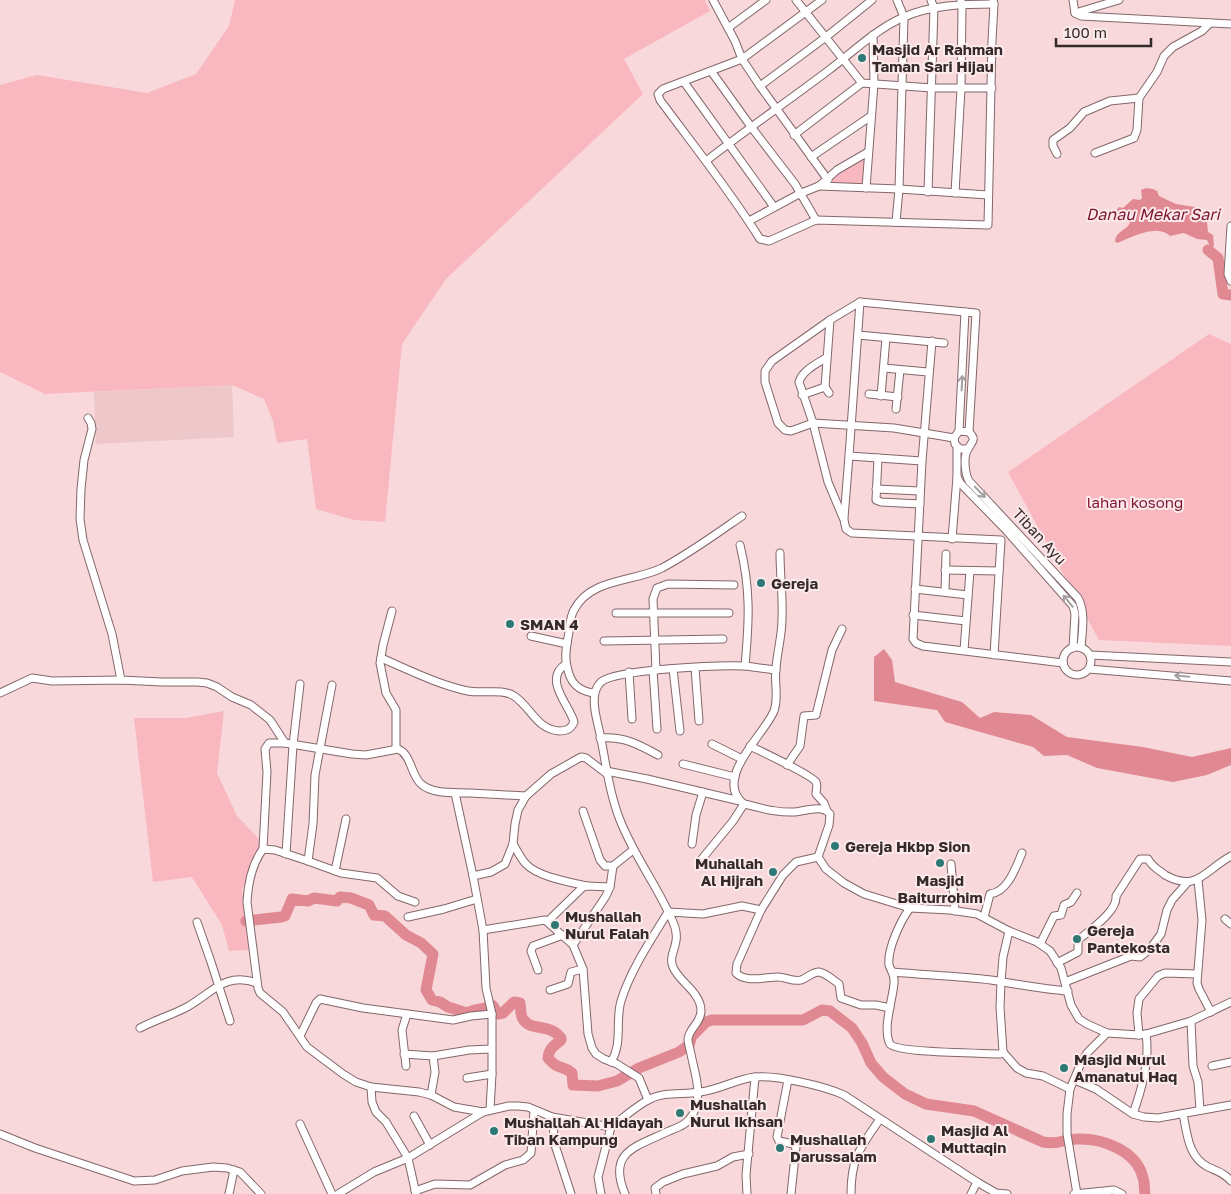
<svg xmlns="http://www.w3.org/2000/svg" width="1231" height="1194" font-family="'Golos Text',sans-serif">
<rect width="100%" height="100%" fill="#f8d8db"/>
<polygon fill="#eec7ca" points="232,385 234,437 96,444 94,392"/>
<g fill="#f9b8bf">
<polygon points="235,0 705,0 710,11 624,59 643,94 446,279 402,344 385,522 354,520 316,509 307,439 277,443 273,421 264,399 232,385 45,394 0,372 0,85 37,75 147,93 196,74 229,26"/>
<polygon points="868,152 866,188 821,185"/>
<polygon points="1209,334 1231,344 1231,646 1099,640 1008,472"/>
<polygon points="224,711 217,773 237,816 262,842 242,890 249,950 229,951 222,925 192,877 153,882 134,718 186,718"/>
</g>
<g fill="#e08993">
<path d="M1146,188L1153,189L1157,191L1159,196L1176,204L1201,208L1207,222L1208,232L1213,235L1214,246L1208,250L1210,246L1207,240L1197,239L1184,233L1170,236C1156,223 1131,238 1117,243L1115,241C1116,231 1126,231 1130,223L1126,220V216L1122,219L1112,220L1113,215L1119,207L1123,208L1133,199L1140,200L1142,198L1141,190Z"/>
<polygon points="884,649 892,660 895,682 962,702 980,718 994,712 1031,715 1067,737 1143,747 1192,757 1231,748 1231,765 1207,775 1173,782 1097,768 1067,755 1044,756 1033,747 945,722 937,710 874,701 874,657"/>
</g>
<g fill="none" stroke-linecap="round" stroke-linejoin="round">
<g stroke="#e08993" stroke-width="11">
<polyline points="1208,250 1218,258 1223,294 1231,295"/>
<path d="M246,921L281,917L285,916L292,899L308,901L314,898L337,901L340,897L351,898L369,905L374,915L385,916L406,935L421,943L433,954L426,990L432,1000L440,1002L448,1007L467,1013C476,1008 483,1010 493,1006L498,1014L503,1013L514,1002L520,1003C521,1008 520,1015 523,1019C531,1032 548,1022 561,1038V1040C554,1046 549,1048 548,1058C559,1071 561,1064 572,1073L573,1085L598,1086L617,1081L639,1068L679,1052L689,1045L692,1036L706,1022L712,1020H803L822,1010L830,1011L852,1028L862,1043L871,1063L883,1077L905,1094L926,1104L974,1111L1043,1142C1060,1145 1063,1139 1077,1139C1103,1138 1137,1151 1143,1178C1145,1183 1144,1189 1145,1194"/>
</g>
<defs>
<g id="minor">
<polyline points="713,0 735,41 742,59 760,86 828,180"/>
<polyline points="796,0 862,83 932,88 992,88"/>
<path d="M822,0L742,59L663,89L658,94L660,100C694,146 730,191 760,239L769,241L816,220L988,225L992,41L994,4L993,0"/>
<polyline points="1073,0 1075,13 1081,16 1231,24"/>
<polyline points="1075,13 1119,0"/>
<polyline points="728,28 766,0"/>
<polyline points="711,71 752,128 795,184 816,220"/>
<polyline points="684,82 774,207"/>
<polyline points="760,86 826,37 872,0"/>
<polyline points="794,135 862,83"/>
<polyline points="1095,153 1134,138 1137,130 1139,98 1157,72 1164,56 1173,47 1202,31 1210,23"/>
<polyline points="1057,154 1053,146 1053,140 1070,128 1084,112 1110,101 1139,98"/>
<polyline points="811,157 871,116"/>
<path d="M706,161C746,130 788,101 829,70C853,52 876,29 904,17C931,5 964,4 994,4"/>
<polyline points="819,186 899,189 988,195"/>
<polyline points="866,188 874,84 873,35"/>
<polyline points="928,192 934,8 931,0"/>
<polyline points="955,193 961,89 962,5 961,1"/>
<polyline points="749,221 799,194 819,186 837,170 868,152"/>
<polyline points="896,222 899,189 904,17 897,0"/>
<polyline points="1231,226 1228,274 1231,281"/>
<polyline points="860,302 849,456 922,461"/>
<polyline points="858,335 944,343"/>
<polyline points="932,341 922,461 913,639 916,643 923,646 1063,663"/>
<path d="M826,358C816,364 802,371 799,382L813,423L828,482L844,520L846,529L852,533L1001,540L994,655"/>
<polyline points="884,368 928,372"/>
<polyline points="825,387 830,320"/>
<polyline points="869,394 898,397"/>
<polyline points="802,395 825,387 829,393"/>
<polyline points="881,396 886,338"/>
<polyline points="896,409 900,370"/>
<polyline points="88,418 91,423 92,429 84,460 81,489 80,519 83,540 112,634 121,680"/>
<polyline points="959,431 965,312"/>
<polyline points="954,438 894,428 813,423 791,431 785,430 778,423 765,382 765,371 772,361 830,320 860,302 976,313 969,432"/>
<path d="M968,449H960L955,444L954,438L959,431L969,432C977,440 972,441 968,449C963,456 965,474 969,481L1078,598C1086,613 1082,631 1081,648"/>
<polyline points="878,458 876,500 881,502 920,504"/>
<polyline points="957,477 961,484 1005,529 1073,606 1075,614 1073,648"/>
<polyline points="876,489 920,491"/>
<polyline points="844,518 849,456"/>
<polyline points="952,539 957,477 957,447"/>
<path d="M740,545C751,590 749,621 745,666"/>
<path d="M780,553C780,575 783,597 782,619C782,636 777,652 776,669C774,683 779,697 774,711C765,734 712,779 744,804C762,808 776,813 795,812C806,811 822,804 830,814L829,825L818,857L826,869L844,883L864,894L910,908L950,910L977,914L1009,931L1037,942L1050,951L1061,968L1071,1005L1079,1019L1087,1024L1107,1033L1139,1035L1146,1034L1191,1021L1231,1002"/>
<polyline points="945,570 999,571"/>
<polyline points="915,589 968,595"/>
<polyline points="945,592 946,554"/>
<polyline points="392,611 383,645 380,663 386,693 396,710 396,749"/>
<polyline points="616,613 729,613"/>
<polyline points="913,615 966,621"/>
<polyline points="531,636 567,644"/>
<polyline points="604,641 723,639"/>
<circle cx="1077" cy="661" r="14"/>
<polyline points="964,650 970,571"/>
<polyline points="1090,655 1231,662"/>
<path d="M381,658C409,670 439,685 468,691C483,694 502,688 514,696C531,707 536,729 559,731C567,731 571,729 574,722C570,706 542,679 566,664"/>
<polyline points="695,668 699,721"/>
<polyline points="673,669 680,731"/>
<polyline points="1089,669 1231,681"/>
<polyline points="653,670 657,729"/>
<polyline points="656,670 653,599 657,588 668,584 734,585"/>
<polyline points="629,672 632,719"/>
<path d="M332,685L315,775L313,824L308,861L275,850L263,849C252,864 248,883 247,902L258,988L260,993L283,1012L307,1047L343,1074L356,1082L371,1087L419,1092L431,1095L454,1107L483,1112L509,1106H518L528,1107L552,1117L611,1127C623,1118 635,1107 648,1100C664,1091 683,1095 700,1092C719,1090 736,1079 755,1077C777,1075 824,1086 844,1095L977,1182L996,1193L1007,1194"/>
<polyline points="0,693 32,678 52,681 121,680 162,682 197,682 207,683 217,687 232,697 251,705 270,720 285,743"/>
<path d="M594,693C578,691 570,683 567,666C564,656 567,643 569,632C570,625 570,617 574,610C590,578 634,582 662,568C690,553 716,534 742,516"/>
<path d="M600,738C623,736 638,744 658,755"/>
<polyline points="712,744 742,759"/>
<path d="M750,746C760,751 812,775 816,782C818,785 816,790 816,794L824,803L827,811"/>
<polyline points="683,764 735,777"/>
<polyline points="787,765 800,746 804,716 816,715 832,650 842,629"/>
<polyline points="606,771 647,779 740,801"/>
<polyline points="526,796 551,774 581,757 586,758 607,774"/>
<polyline points="583,811 600,860 605,866 613,866"/>
<path d="M513,844C517,850 521,859 526,864C538,877 570,882 587,886"/>
<polyline points="692,844 696,815 703,792"/>
<path d="M263,849L267,772L265,749L269,743H285L352,754L366,755L398,749C411,754 411,775 421,784C434,795 455,792 470,793C489,794 507,795 526,796L518,810L515,824L513,844L505,864L491,872L473,876L455,793"/>
<polyline points="286,854 293,745 300,684"/>
<path d="M818,857L796,862L783,875L761,910L737,964L736,973C745,983 766,977 778,977C785,977 793,982 801,980C807,978 812,972 819,972C826,973 833,980 839,984L841,998L861,1005H876L890,1008"/>
<polyline points="701,860 733,821 744,804"/>
<polyline points="308,861 341,873 377,878 398,896 415,902"/>
<polyline points="951,864 955,911"/>
<polyline points="335,871 346,819"/>
<polyline points="473,876 483,930 486,988 492,1014 492,1074 490,1110"/>
<polyline points="1198,880 1202,920 1197,983 1199,989 1211,1012"/>
<path d="M910,908C901,920 887,949 889,965C891,971 895,975 894,983C893,999 882,1029 890,1044C896,1053 984,1053 1000,1054L1003,1052"/>
<polyline points="408,917 444,909 477,899"/>
<path d="M984,917L990,894C1008,892 1016,867 1022,853"/>
<polyline points="1225,919 1231,924"/>
<polyline points="548,921 583,887 587,886 610,887"/>
<polyline points="197,922 211,962 230,1021"/>
<polyline points="483,930 545,920 573,945 583,969 588,1034 592,1048 596,1054 604,1059 617,1064 639,1078 648,1100"/>
<polyline points="1009,931 1003,957 1001,982 1000,1007 1003,1052 1017,1068 1026,1073 1043,1076 1070,1089"/>
<polyline points="1040,944 1054,916 1061,915 1064,905 1071,902 1077,893"/>
<polyline points="573,945 606,896 610,887 613,866 633,850"/>
<path d="M1057,963L1078,952V940C1089,931 1118,911 1116,896L1140,859H1148C1152,867 1159,870 1165,875C1197,893 1205,870 1231,856"/>
<polyline points="538,970 531,951 533,946 563,935"/>
<path d="M893,972C925,975 958,976 991,980C1016,984 1042,989 1068,991"/>
<polyline points="1065,982 1131,956 1140,957 1150,949 1161,934 1167,910 1172,900 1187,883"/>
<polyline points="550,990 568,984 571,972 583,969"/>
<polyline points="1191,1021 1193,1066 1198,1082 1200,1110"/>
<path d="M140,1028C155,1020 172,1015 187,1007C211,994 225,971 257,983"/>
<polyline points="1139,1035 1137,1013 1139,999 1158,976 1165,973 1197,974"/>
<polyline points="300,1036 316,1003 320,999 363,1008 453,1020 471,1016 492,1014"/>
<polyline points="404,1054 433,1056 435,1072 431,1095"/>
<polyline points="433,1056 469,1050 491,1049"/>
<path d="M611,1062C623,1043 615,1021 621,1001C631,969 651,940 668,912L703,914L742,906L761,910"/>
<polyline points="406,1066 402,1030 407,1014"/>
<polyline points="1212,1066 1231,1062"/>
<polyline points="467,1078 492,1074"/>
<polyline points="788,1080 777,1137 779,1141 793,1144 796,1147 791,1194"/>
<polyline points="1075,1080 1096,1089 1133,1114 1144,1117 1158,1118 1231,1105"/>
<polyline points="371,1087 372,1102 376,1112 386,1122 408,1158 416,1194"/>
<path d="M1133,1114C1142,1088 1150,1061 1146,1034"/>
<path d="M1183,1114C1187,1133 1188,1157 1208,1167C1217,1171 1224,1173 1231,1181"/>
<polyline points="414,1116 430,1145"/>
<polyline points="552,1117 555,1145 571,1194"/>
<polyline points="300,1124 332,1194"/>
<polyline points="0,1134 35,1148 134,1181 155,1180 182,1171 213,1167 227,1168 240,1172 261,1194"/>
<polyline points="415,1191 435,1184 470,1185 505,1165 523,1160 531,1153 534,1111"/>
<polyline points="229,1194 234,1170"/>
<polyline points="338,1194 374,1172 408,1158 483,1112"/>
<polyline points="601,1194 598,1177 611,1127"/>
<path d="M625,1194C607,1151 636,1147 669,1131C679,1127 688,1124 693,1114C703,1093 695,1075 691,1054C690,1049 688,1043 688,1039C689,1028 701,1023 701,1011C701,992 679,982 673,967C667,953 683,944 673,922C658,887 634,856 620,820C609,792 606,763 600,734C597,719 588,694 601,682C616,669 721,665 745,666C755,667 765,669 776,670"/>
<polyline points="656,1194 655,1188 663,1182 683,1174 717,1166 733,1157 749,1154"/>
<polyline points="747,1194 746,1175 755,1077"/>
<path d="M851,1194C851,1158 860,1148 880,1119"/>
<polyline points="971,1194 977,1182"/>
<polyline points="1074,1194 1114,1190 1122,1194"/>
<polyline points="1077,1194 1067,1134 1067,1114 1070,1089 1081,1063 1087,1053 1107,1033"/>
</g>
</defs>
<use href="#minor" stroke="#826769" stroke-width="9"/>
<use href="#minor" stroke="#fff" stroke-width="7"/>
</g>
<defs><path id="oneway-shaft" d="M-6 0H5M1.5-3L5.5 0L1.5 3" fill="none" stroke-width="1.6" stroke-linecap="round" stroke-linejoin="round" transform="scale(1.25)"/></defs>
<g stroke="#a49fa0">
<use href="#oneway-shaft" transform="translate(962 383) rotate(-87)"/>
<use href="#oneway-shaft" transform="translate(980 492) rotate(46)"/>
<use href="#oneway-shaft" transform="translate(1068 601) rotate(-129)"/>
<use href="#oneway-shaft" transform="translate(1182 676) rotate(-175)"/>
</g>
<g fill="#2e7875" stroke="#fce9ea" stroke-width="2">
<circle cx="862" cy="58" r="5"/>
<circle cx="761" cy="583" r="5"/>
<circle cx="510" cy="624" r="5"/>
<circle cx="835" cy="846" r="5"/>
<circle cx="940" cy="863" r="5"/>
<circle cx="773" cy="872" r="5"/>
<circle cx="555" cy="925" r="5"/>
<circle cx="1077" cy="939" r="5"/>
<circle cx="1064" cy="1068" r="5"/>
<circle cx="680" cy="1113" r="5"/>
<circle cx="494" cy="1131" r="5"/>
<circle cx="931" cy="1139" r="5"/>
<circle cx="780" cy="1148" r="5"/>
</g>
<g text-anchor="middle" dominant-baseline="central" stroke-width="4" stroke-linejoin="round" paint-order="stroke">
<g font-size="15" font-weight="bold" fill="#352a2b" stroke="#fce9ea" text-anchor="start">
<text x="872" y="49">Masjid Ar Rahman<tspan x="872" dy="17">Taman Sari Hijau</tspan></text>
<text x="771" y="583">Gereja</text>
<text x="520" y="624">SMAN 4</text>
<text x="845" y="846">Gereja Hkbp Sion</text>
<text x="763" y="863" text-anchor="end">Muhallah<tspan x="763" dy="17">Al Hijrah</tspan></text>
<text x="940" y="880" text-anchor="middle">Masjid<tspan x="940" dy="17">Baiturrohim</tspan></text>
<text x="565" y="916">Mushallah<tspan x="565" dy="17">Nurul Falah</tspan></text>
<text x="1087" y="930">Gereja<tspan x="1087" dy="17">Pantekosta</tspan></text>
<text x="1074" y="1059">Masjid Nurul<tspan x="1074" dy="17">Amanatul Haq</tspan></text>
<text x="690" y="1104">Mushallah<tspan x="690" dy="17">Nurul Ikhsan</tspan></text>
<text x="504" y="1122">Mushallah Al Hidayah<tspan x="504" dy="17">Tiban Kampung</tspan></text>
<text x="941" y="1130">Masjid Al<tspan x="941" dy="17">Muttaqin</tspan></text>
<text x="790" y="1139">Mushallah<tspan x="790" dy="17">Darussalam</tspan></text>
</g>
<g font-size="15" fill="#7e1731" stroke="#fce9ea">
<text x="1135" y="502">lahan kosong</text>
</g>
<g font-size="15" fill="#352a2b" stroke="#fce9ea">
<text transform="translate(1040 536) rotate(47)">Tiban Ayu</text>
</g>
<g font-size="16" font-style="italic" fill="#7c142f" stroke="#fce9ea">
<text x="1153" y="214">Danau Mekar Sari</text>
</g>
</g>
<path d="M1056 38v8h95v-8" fill="none" stroke="#352a2b" stroke-width="2.5"/>
<text x="1064" y="38" font-size="15" fill="#352a2b" stroke="#fce9ea" stroke-width="4" paint-order="stroke">100 m</text>
</svg>
